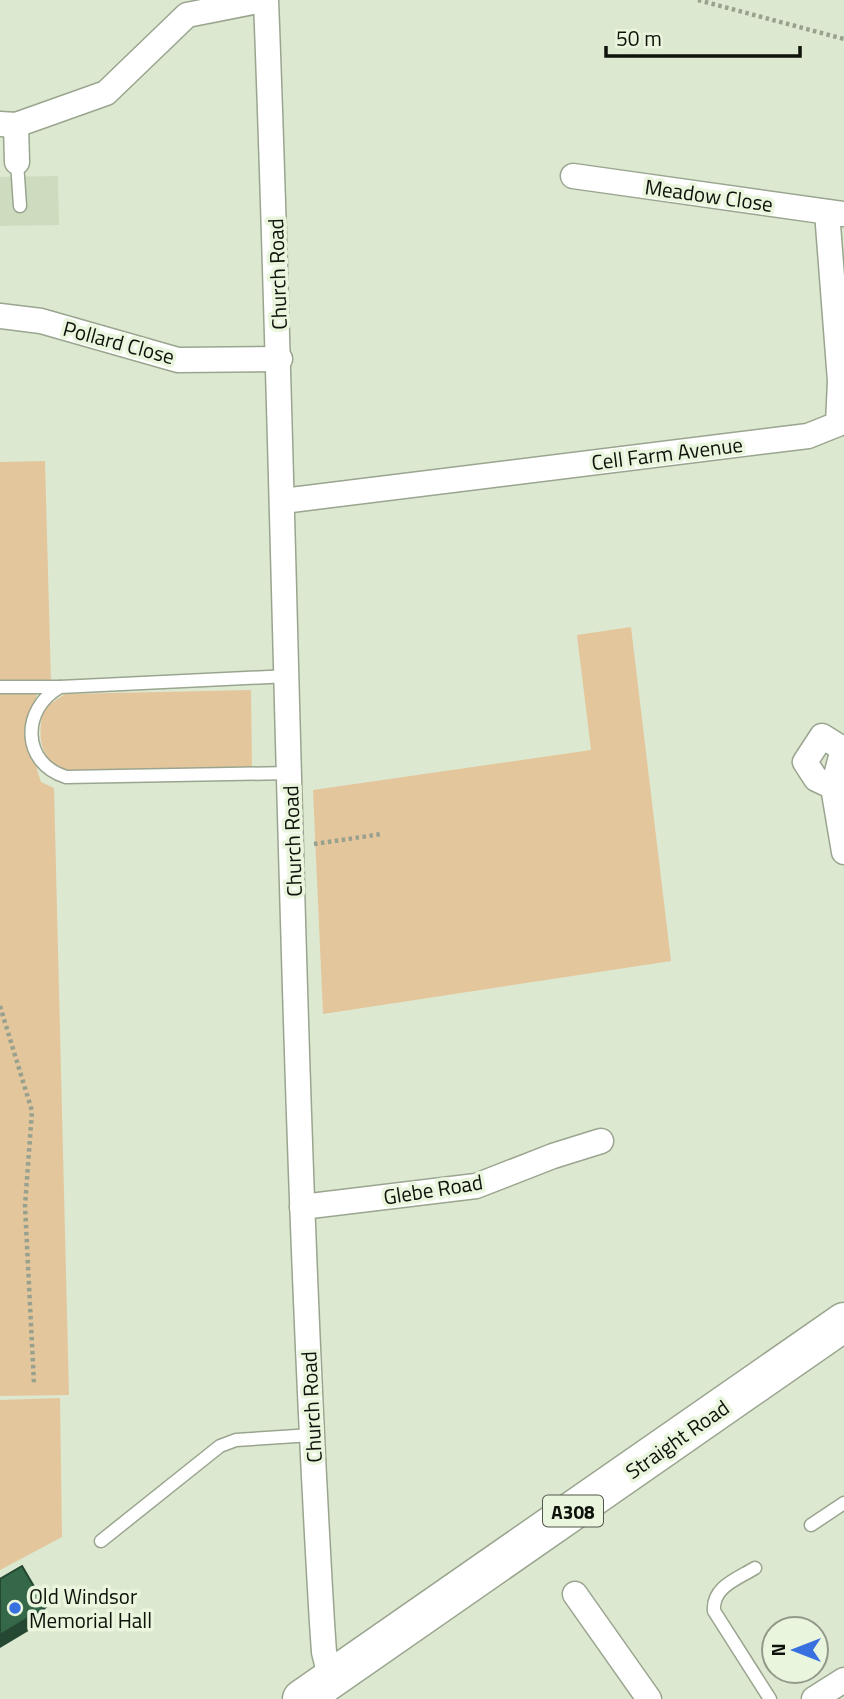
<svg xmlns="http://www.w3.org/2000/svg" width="844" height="1699" font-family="'Titillium Web',sans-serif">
<rect width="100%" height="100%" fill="#dce8d0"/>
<polygon fill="#cddcbe" points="58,176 59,225 0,226 0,177"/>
<g fill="#e4c69c">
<path d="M45,461L51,683L39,689C25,727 29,744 41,782L54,788L69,1395L0,1396V462Z"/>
<polygon points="631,627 671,961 323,1014 313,790 591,750 577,635"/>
<path d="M251,690L252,769L59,773C39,750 38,739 43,709L65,694Z"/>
<polygon points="60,1398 62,1537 0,1570 0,1400"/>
</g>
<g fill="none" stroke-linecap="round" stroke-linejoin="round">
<defs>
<g id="service">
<polyline points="17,162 20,206"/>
<path d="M288,676L60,687C21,709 21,763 66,777L290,773"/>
<polyline points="0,687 60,687"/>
<polyline points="811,1525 844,1503"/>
<polyline points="101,1541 220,1446 236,1440 312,1435"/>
<path d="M755,1568C737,1579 712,1587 714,1611L770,1699"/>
</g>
<g id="minor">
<path d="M266,0C287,541 290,1083 322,1623L324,1652L331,1680"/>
<polyline points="0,124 16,125 106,93 187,15 263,0"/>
<polyline points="16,125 17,162"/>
<polyline points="573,176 843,214"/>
<polyline points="0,316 41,321 178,360 280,359"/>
<polyline points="283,501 808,436 838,424 840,381 827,212"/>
<polyline points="833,787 816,779 805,762 822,736 843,749 833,787 844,852"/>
<polyline points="302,1207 476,1186 553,1156 601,1141"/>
<polyline points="575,1594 649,1699"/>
<polyline points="814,1699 844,1680"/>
</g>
<polyline id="primary" points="302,1699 844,1322"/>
</defs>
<use href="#service" stroke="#9aa58f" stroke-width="15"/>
<use href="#minor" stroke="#9aa58f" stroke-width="27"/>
<use href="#primary" stroke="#9aa58f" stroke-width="41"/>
<g stroke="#98a18e" stroke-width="4.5" stroke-dasharray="3.5 3.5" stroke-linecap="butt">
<polyline points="698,0 844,39"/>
<polyline points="314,844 382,834"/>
<polyline points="0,1006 32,1111 25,1206 34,1384"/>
</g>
<use href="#service" stroke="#fff" stroke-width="12"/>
<use href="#minor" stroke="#fff" stroke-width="24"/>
<use href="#primary" stroke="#fff" stroke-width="38"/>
</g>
<polygon fill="#254833" points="46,1607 40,1624 0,1648 0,1635"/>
<polygon fill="#356749" stroke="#254833" stroke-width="2" points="22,1566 46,1607 0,1635 0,1579"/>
<circle fill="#3970df" stroke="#e9f5dd" stroke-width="2.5" cx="15" cy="1608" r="7"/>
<g text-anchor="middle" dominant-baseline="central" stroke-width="7" stroke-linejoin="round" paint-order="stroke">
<rect fill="#e9f5dd" stroke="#505649" stroke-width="2" x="543" y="1495.5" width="60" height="31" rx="5"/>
<g font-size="19" font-weight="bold" fill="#0e120a">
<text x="573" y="1511">A308</text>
</g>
<g font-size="21" fill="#0e120a" stroke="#e9f5dd">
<text transform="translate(709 195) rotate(8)">Meadow Close</text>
<text transform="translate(277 274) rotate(-92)">Church Road</text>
<text transform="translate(119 342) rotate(15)">Pollard Close</text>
<text transform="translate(667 453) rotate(-7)">Cell Farm Avenue</text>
<text transform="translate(292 841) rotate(-92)">Church Road</text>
<text transform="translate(433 1189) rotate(-9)">Glebe Road</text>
<text transform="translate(311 1407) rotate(-93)">Church Road</text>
<text transform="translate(677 1439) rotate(-35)">Straight Road</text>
</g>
<g font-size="21" fill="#0e120a" stroke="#e9f5dd" text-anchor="start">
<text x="29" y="1596">Old Windsor<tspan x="29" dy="24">Memorial Hall</tspan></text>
</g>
</g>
<g transform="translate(795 1650) rotate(270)"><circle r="33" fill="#e9f5dd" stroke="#919a89" stroke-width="2"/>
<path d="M0-5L12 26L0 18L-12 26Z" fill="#3970df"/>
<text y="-10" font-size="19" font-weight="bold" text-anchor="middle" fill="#0e120a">N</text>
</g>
<path d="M606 46v10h194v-10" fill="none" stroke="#0e120a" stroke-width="3.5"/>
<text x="616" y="46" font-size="21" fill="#0e120a" stroke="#e9f5dd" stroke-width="5" paint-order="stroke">50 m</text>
</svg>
